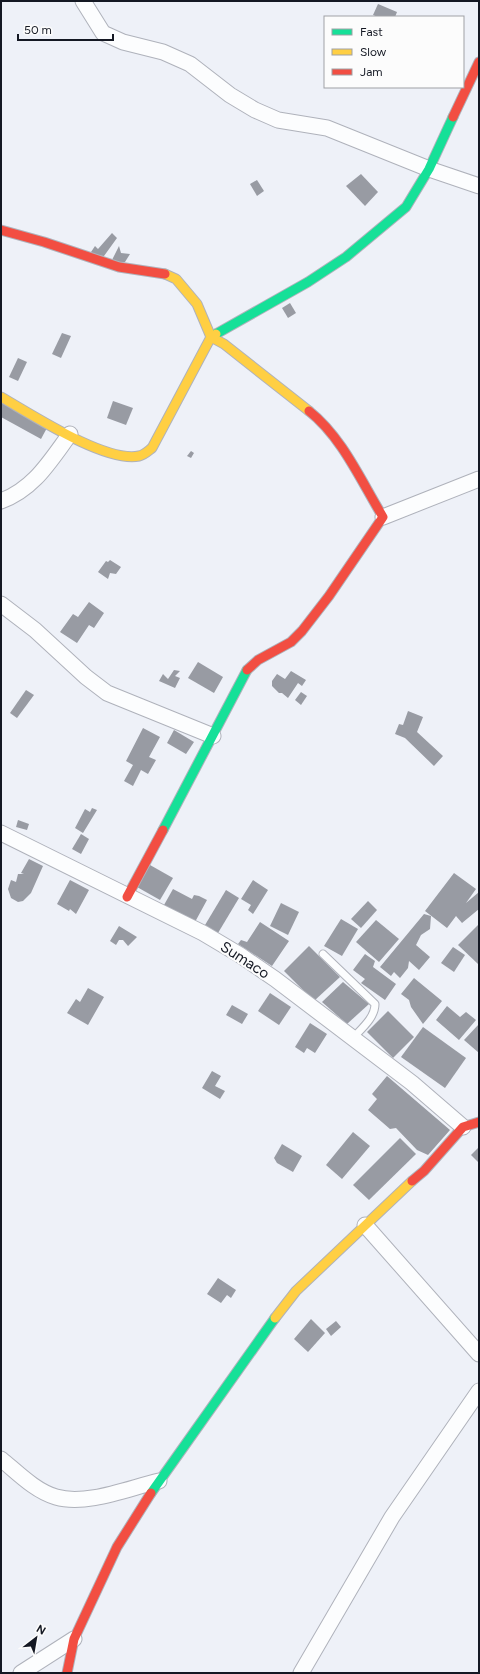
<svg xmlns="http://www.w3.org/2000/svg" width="480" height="1674" font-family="Figtree,sans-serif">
<rect width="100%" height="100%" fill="#eef1f8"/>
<g fill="#989ba3">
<polygon points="378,4 397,12 395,17 378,17 373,15"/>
<polygon points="361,174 378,192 365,206 346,186"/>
<polygon points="257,180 264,191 257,196 250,184"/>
<polygon points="112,233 117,238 104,256 89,255 95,246 98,249"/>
<polygon points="119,246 121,253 130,254 125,262 111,262"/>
<polygon points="290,303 296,313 288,318 282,308"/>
<polygon points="62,333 71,336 61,358 52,354"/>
<polygon points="18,358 27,362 18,381 9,377"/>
<polygon points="1,400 48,426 41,439 1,417"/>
<polygon points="113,401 133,408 126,425 107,418"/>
<polygon points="191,451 194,453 191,458 187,456"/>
<polygon points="110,560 121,567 116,574 110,573 108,579 98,572 106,561 108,562"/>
<polygon points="89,602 104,613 94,628 89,625 77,643 60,632 73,614 78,617"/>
<polygon points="198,662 223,677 214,693 188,678"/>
<polygon points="174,670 180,671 175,676 180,678 175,688 159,681 163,674 168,679"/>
<polygon points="291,671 306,680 302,686 298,683 288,698 282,693 279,693 272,686 272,681 277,674 285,679"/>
<polygon points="26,690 34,695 17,718 10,713"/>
<polygon points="301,692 307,696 301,705 295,700"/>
<polygon points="408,711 423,717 417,732 443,756 434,766 405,738 395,734 399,724 403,725"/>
<polygon points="143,728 160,737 149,757 156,760 148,774 141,770 133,786 124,781 133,765 126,761"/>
<polygon points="174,730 194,742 186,754 167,743"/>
<polygon points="92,808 97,810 83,833 75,828 85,809 90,812"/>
<polygon points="18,820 29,824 27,830 16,827"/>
<polygon points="81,834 89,839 81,854 72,849"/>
<polygon points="29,859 43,866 31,893 23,901 18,902 11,898 8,889 11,880 16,882 18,874 24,874 21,873"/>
<polygon points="150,865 173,878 160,900 137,887"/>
<polygon points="454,873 476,889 466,903 479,892 479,909 462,923 456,916 447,928 425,911"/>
<polygon points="70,880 89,890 76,914 70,909 69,911 57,904"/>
<polygon points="253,880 268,890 253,914 248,910 251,905 241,899"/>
<polygon points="173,889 192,899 194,895 199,896 207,900 195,922 164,905"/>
<polygon points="226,890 239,898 218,933 205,925"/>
<polygon points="368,901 377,910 361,928 351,919"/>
<polygon points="281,903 299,912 288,935 270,926"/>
<polygon points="424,914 431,916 430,929 421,935 416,945 430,957 419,970 409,961 408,968 400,978 394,972 391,976 380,967"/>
<polygon points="341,919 358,929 342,956 324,946"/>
<polygon points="376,920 399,939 379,962 356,942"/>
<polygon points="260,922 289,941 272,966 238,944 241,940 247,942"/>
<polygon points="479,924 479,963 478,964 458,945"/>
<polygon points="119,926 137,937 128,946 123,940 119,940 116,945 110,941"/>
<polygon points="309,946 340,977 314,1001 284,971"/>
<polygon points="453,947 465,955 454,972 441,963"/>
<polygon points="365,954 375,961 373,967 396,984 385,1000 361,983 365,979 353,970"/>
<polygon points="414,978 442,1001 423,1024 411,1007 409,1000 401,994"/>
<polygon points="343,982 369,1004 347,1024 322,1002"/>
<polygon points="88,988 104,997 88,1025 67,1013 76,999 80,1002"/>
<polygon points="270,993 291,1007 279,1025 258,1011"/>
<polygon points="232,1005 248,1014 242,1024 226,1015"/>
<polygon points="447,1006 460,1017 466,1012 476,1020 459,1040 436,1020"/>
<polygon points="388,1011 414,1037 393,1058 367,1032"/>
<polygon points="310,1023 327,1034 315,1053 307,1048 304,1053 295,1047"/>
<polygon points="479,1024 479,1053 464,1040"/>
<polygon points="423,1027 466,1058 445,1088 401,1057"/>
<polygon points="212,1071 221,1076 215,1086 225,1091 220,1099 202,1088"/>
<polygon points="387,1076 450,1130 428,1155 417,1150 396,1128 390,1129 368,1110 377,1099 372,1094"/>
<polygon points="353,1132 370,1146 342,1179 326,1165"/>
<polygon points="400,1138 416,1154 369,1200 353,1185"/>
<polygon points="282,1144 302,1156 293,1172 277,1163 274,1158"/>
<polygon points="479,1147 479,1163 471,1155"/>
<polygon points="218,1278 236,1290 231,1298 227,1295 221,1303 207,1294"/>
<polygon points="311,1319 325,1333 308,1352 294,1339"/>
<polygon points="336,1321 341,1327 331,1336 326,1329"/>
</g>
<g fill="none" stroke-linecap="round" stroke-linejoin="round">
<defs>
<path id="lane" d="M323,954L375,1004C375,1018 361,1029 352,1039"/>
<g id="street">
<polyline points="83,1 103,33 123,42 163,52 190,64 230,95 255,110 278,120 327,128 429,169 479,186"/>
<path d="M1,501C34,489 50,461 70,434"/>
<polyline points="383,517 479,479"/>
<polyline points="1,604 35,630 86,677 107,693 213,736"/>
<polyline points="1,833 203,933 240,955 275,979 412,1083 463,1127"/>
<polyline points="365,1225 479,1354"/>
<path d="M1,1459C17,1472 35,1491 56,1497C86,1506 129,1488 159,1481"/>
<polyline points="21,1673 74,1639"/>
<polyline points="301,1673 392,1517 479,1391"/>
</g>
<g id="fast">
<polyline points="216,334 308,282 346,257 406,207 429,169 453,117"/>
<polyline points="163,830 247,670"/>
<polyline points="151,1493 275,1318"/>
</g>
<g id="slow">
<polyline points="165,274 176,279 197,304 211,337 224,344 309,411"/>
<path d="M1,397C31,414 105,463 139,456C144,455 148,451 152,448L211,337L216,334"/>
<polyline points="275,1318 296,1291 412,1181"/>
</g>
<g id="jam">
<polyline points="453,117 479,62"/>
<polyline points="1,230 44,242 119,267 165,274"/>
<path d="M247,670L258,660L291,642L302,631L329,596L383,517C361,481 342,437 309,411"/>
<polyline points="127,897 163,830"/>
<polyline points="412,1181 424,1171 463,1127 479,1122"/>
<polyline points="67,1673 74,1639 117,1547 151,1493"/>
</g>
</defs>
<use href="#lane" stroke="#afb2bb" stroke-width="9"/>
<use href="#street" stroke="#afb2bb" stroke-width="17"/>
<use href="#fast" stroke="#afb2bb" stroke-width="11"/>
<use href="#slow" stroke="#afb2bb" stroke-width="11"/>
<use href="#jam" stroke="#afb2bb" stroke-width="11"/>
<use href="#lane" stroke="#fcfdfe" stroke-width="7"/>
<use href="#street" stroke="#fcfdfe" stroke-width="15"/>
<use href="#fast" stroke="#16e098" stroke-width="9"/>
<use href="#slow" stroke="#ffcf43" stroke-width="9"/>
<use href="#jam" stroke="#f24e42" stroke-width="9"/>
</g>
<g text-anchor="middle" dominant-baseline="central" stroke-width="4" stroke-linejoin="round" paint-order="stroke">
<g font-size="15" fill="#141823" stroke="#fcfcfc">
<text transform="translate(245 960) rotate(33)">Sumaco</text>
</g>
</g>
<rect width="480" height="1674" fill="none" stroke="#141823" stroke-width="4"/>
<rect x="324" y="16" width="140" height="72" fill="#fcfcfc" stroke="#9fa1a5"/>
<rect x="332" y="29" width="20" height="6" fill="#16e098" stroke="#9fa1a5"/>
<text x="360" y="36" font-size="12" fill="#141823">Fast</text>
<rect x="332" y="49" width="20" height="6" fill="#ffcf43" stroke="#9fa1a5"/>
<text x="360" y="56" font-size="12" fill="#141823">Slow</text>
<rect x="332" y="69" width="20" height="6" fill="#f24e42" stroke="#9fa1a5"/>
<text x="360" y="76" font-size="12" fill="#141823">Jam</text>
<g transform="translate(36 1638) rotate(31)" stroke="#fcfcfc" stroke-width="3" paint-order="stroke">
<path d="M0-3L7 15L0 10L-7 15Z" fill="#141823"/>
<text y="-6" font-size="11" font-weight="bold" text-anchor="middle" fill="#141823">N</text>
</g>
<path d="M18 34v6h95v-6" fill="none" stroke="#141823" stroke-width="2"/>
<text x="24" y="34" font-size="12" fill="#141823" stroke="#fcfcfc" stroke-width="3" paint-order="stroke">50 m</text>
</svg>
